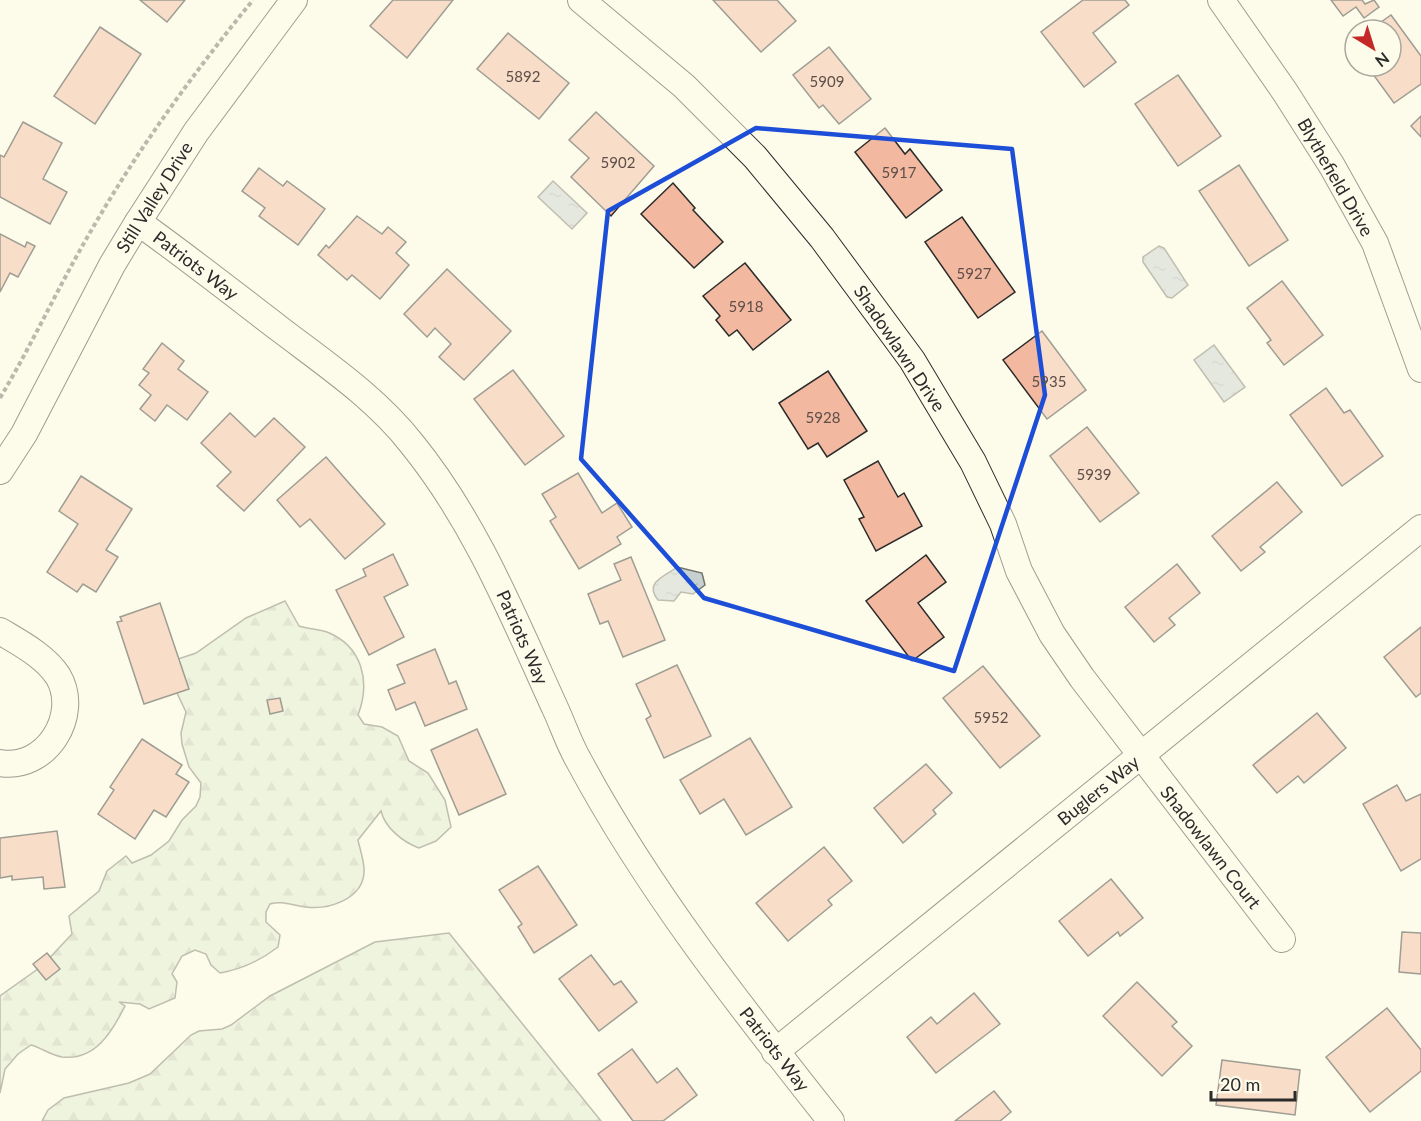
<svg xmlns="http://www.w3.org/2000/svg" width="1421" height="1121" font-family="Lato,sans-serif">
<defs>
<pattern id="forest-firs" width="22" height="20" patternUnits="userSpaceOnUse" patternTransform="scale(1.5)"><rect width="22" height="20" fill="#deebd1"/><path d="M5 1l3.5 6h-7zM16 11l3.5 6h-7z" fill="#bfcab4"/></pattern>
<pattern id="water-ripples" width="26" height="14" patternUnits="userSpaceOnUse" patternTransform="scale(1.5)"><rect width="26" height="14" fill="#c7d0d0"/><path d="M2 4q2-2 4 0t4 0M15 11q2-2 4 0t4 0" fill="none" stroke="#abb3b3"/></pattern>
</defs>
<rect width="100%" height="100%" fill="#fdfbea"/>
<g fill="url(#forest-firs)" stroke="#74746e" stroke-width="1.5">
<path d="M285,601L299,626C308,629 318,629 327,632C362,646 371,681 358,715L364,724L382,727L398,736L409,761L428,773L445,800L451,827L436,841L419,848C403,842 385,828 381,811L358,840C360,850 365,863 364,873C362,899 329,910 306,907C293,906 283,900 270,904L266,912V922L280,935L278,947C260,961 242,969 220,973L211,965L206,954L195,950L182,956L172,974L177,982L175,998L149,1009L140,1004L119,1002L125,1006C112,1032 95,1061 62,1057C50,1055 42,1048 31,1045L18,1054L5,1069L0,1093V996L42,966L72,934L69,916L99,891L107,871L126,856L132,863L151,855L169,841L182,820L196,806L200,797L201,783L189,767L182,744L181,733L186,712L177,693L178,659L196,653L246,618Z"/>
<polygon points="449,933 601,1121 42,1121 48,1110 64,1098 129,1083 150,1074 191,1035 199,1031 222,1029 231,1025 270,996 375,942"/>
</g>
<g fill="url(#water-ripples)" stroke="#74746e" stroke-width="1.5">
<polygon points="553,181 587,213 572,229 538,197"/>
<polygon points="1159,246 1164,248 1188,285 1172,298 1167,297 1143,262 1143,257"/>
<polygon points="1214,345 1245,387 1224,402 1194,360"/>
<path d="M677,567L702,573L705,585L693,594L681,592L674,601L658,600C643,582 666,576 677,567Z"/>
</g>
<g fill="#f2b8a0" stroke="#2b2b2b" stroke-width="1.5">
<polygon points="140,0 185,0 167,22"/>
<polygon points="393,0 453,0 407,58 370,26"/>
<polygon points="713,0 777,0 796,21 761,52"/>
<polygon points="1083,0 1125,0 1129,5 1093,33 1116,62 1084,87 1041,32"/>
<polygon points="1331,0 1362,0 1365,4 1374,0 1379,7 1364,18 1356,7 1343,16"/>
<polygon points="1391,15 1421,56 1421,84 1394,103 1367,66 1391,66 1391,30 1370,30"/>
<polygon points="100,27 141,54 95,124 54,96"/>
<polygon points="508,33 569,83 539,119 477,69"/>
<polygon points="829,47 871,99 839,124 823,105 819,108 793,75"/>
<polygon points="1178,75 1221,136 1178,166 1135,104"/>
<polygon points="596,112 654,166 611,216 571,177 589,158 569,140"/>
<polygon points="1421,116 1421,137 1411,126"/>
<polygon points="23,122 62,143 43,179 67,192 50,224 0,197 0,155 4,157"/>
<polygon points="885,128 905,154 910,149 942,190 906,218 855,152"/>
<polygon points="1239,165 1288,240 1249,266 1199,191"/>
<polygon points="259,168 283,186 287,181 325,209 298,245 259,216 265,208 242,191"/>
<polygon points="673,183 695,208 693,210 723,242 694,268 641,214"/>
<polygon points="357,216 382,234 388,227 406,242 396,253 409,265 380,299 352,275 347,280 318,255 326,245 329,248"/>
<polygon points="962,217 1015,292 978,318 925,242"/>
<polygon points="0,234 25,247 27,242 35,246 18,277 10,273 0,292"/>
<polygon points="745,263 791,320 753,350 737,330 729,336 716,320 720,316 703,296"/>
<polygon points="447,269 511,331 464,380 439,357 451,344 435,328 427,337 404,314"/>
<polygon points="1282,281 1323,335 1284,365 1267,343 1271,340 1247,308"/>
<polygon points="1042,331 1086,390 1047,419 1003,360"/>
<polygon points="162,343 184,361 178,369 208,392 187,420 167,405 155,421 140,409 151,395 139,385 149,373 143,369"/>
<polygon points="513,370 564,436 525,465 474,399"/>
<polygon points="828,371 867,431 827,457 818,443 808,449 779,403"/>
<polygon points="1326,388 1344,413 1350,410 1383,456 1342,486 1290,415"/>
<polygon points="230,413 255,437 274,418 305,447 244,511 217,486 231,472 201,443"/>
<polygon points="1087,427 1139,493 1100,522 1050,456"/>
<polygon points="326,457 385,524 345,559 310,519 300,527 277,500"/>
<polygon points="878,461 898,497 904,493 922,526 876,551 859,519 864,517 844,480"/>
<polygon points="578,473 602,513 617,503 632,527 617,537 621,544 579,569 550,521 556,517 542,494"/>
<polygon points="81,476 132,509 106,550 118,557 96,592 83,584 77,592 47,572 78,524 59,511"/>
<polygon points="1277,482 1302,512 1260,547 1265,552 1241,571 1212,536"/>
<polygon points="393,554 408,585 384,597 404,637 369,655 336,590 366,576 363,569"/>
<polygon points="926,555 946,582 918,603 944,637 912,661 866,601"/>
<polygon points="631,557 665,640 623,657 608,621 600,624 588,594 621,580 614,564"/>
<polygon points="1177,564 1200,593 1169,618 1175,625 1154,642 1125,607"/>
<polygon points="160,603 189,689 144,704 117,622 122,621 120,617"/>
<polygon points="1421,627 1421,693 1416,697 1384,657"/>
<polygon points="435,649 449,684 456,681 467,709 425,726 415,702 396,710 388,690 405,683 397,665"/>
<polygon points="677,665 711,736 664,758 646,719 651,716 636,684"/>
<polygon points="983,666 1040,736 1000,768 943,698"/>
<polygon points="280,698 283,711 270,714 267,700"/>
<polygon points="1317,713 1346,748 1304,783 1298,776 1277,793 1253,765"/>
<polygon points="477,729 506,794 459,815 431,750"/>
<polygon points="750,738 792,807 746,835 724,799 700,814 680,780"/>
<polygon points="142,739 182,765 176,774 189,782 166,817 154,810 135,839 98,814 114,790 110,787"/>
<polygon points="926,764 952,793 933,810 936,814 903,843 874,808"/>
<polygon points="1397,785 1406,801 1421,794 1421,859 1401,871 1363,804"/>
<polygon points="57,831 65,887 44,889 43,877 12,880 12,876 0,878 0,838"/>
<polygon points="824,847 852,881 828,900 832,905 788,941 756,903"/>
<polygon points="538,866 577,925 534,953 518,927 522,924 499,890"/>
<polygon points="1111,879 1143,918 1120,936 1118,932 1088,956 1059,921"/>
<polygon points="1402,932 1421,933 1421,974 1399,972"/>
<polygon points="47,953 60,969 46,980 33,964"/>
<polygon points="591,955 614,985 621,981 637,1002 599,1031 559,979"/>
<polygon points="1137,982 1177,1022 1172,1026 1192,1046 1162,1076 1103,1016"/>
<polygon points="974,993 1000,1024 936,1073 907,1037 931,1017 937,1024"/>
<polygon points="1387,1008 1421,1050 1421,1071 1370,1112 1326,1057"/>
<polygon points="632,1049 657,1083 677,1068 697,1095 663,1121 633,1121 598,1074"/>
<polygon points="1222,1060 1300,1070 1295,1115 1216,1105"/>
<polygon points="994,1091 1011,1112 1000,1121 955,1121"/>
</g>
<g fill="none" stroke-linecap="round" stroke-linejoin="round">
<defs>
<g id="minor">
<polyline points="581,0 684,86 755,157 822,238 912,360 973,462 1003,524 1019,571 1052,634 1082,678 1282,939"/>
<polyline points="1221,0 1285,92 1332,166 1375,243 1421,369"/>
<path d="M138,222C187,257 234,294 281,330C327,365 376,398 412,444C476,523 513,616 555,708C563,725 569,744 579,761C648,890 740,1006 831,1121"/>
<polyline points="0,471 24,434 112,265 138,222 196,132 294,0"/>
<path d="M0,631C20,643 45,656 58,676C81,715 46,771 0,763"/>
<polyline points="775,1052 1421,528"/>
</g>
</defs>
<use href="#minor" stroke="#2b2b2b" stroke-width="28"/>
<path stroke="#6a6964" stroke-width="4" stroke-dasharray="4.5 3" stroke-linecap="butt" d="M0,398C34,341 61,281 95,224C141,145 195,71 253,0"/>
<use href="#minor" stroke="#fdfbea" stroke-width="26"/>
</g>
<path d="M0 0H1421V1121H0ZM756,128L1012,149L1045,395L954,671L704,598L581,459L608,211Z" fill="#fdfbea" fill-opacity=".55" fill-rule="evenodd"/>
<path fill="none" stroke="#1d4ed8" stroke-width="4.5" stroke-linejoin="round" d="M756,128L1012,149L1045,395L954,671L704,598L581,459L608,211Z"/>
<g text-anchor="middle" dominant-baseline="central" stroke-width="4.5" stroke-linejoin="round" paint-order="stroke">
<g font-size="15" fill="#5d4e48">
<text x="523" y="76">5892</text>
<text x="827" y="81">5909</text>
<text x="618" y="162">5902</text>
<text x="899" y="172">5917</text>
<text x="974" y="273">5927</text>
<text x="746" y="306">5918</text>
<text x="1049" y="381">5935</text>
<text x="823" y="417">5928</text>
<text x="1094" y="474">5939</text>
<text x="991" y="717">5952</text>
</g>
<g font-size="18" fill="#2b2b2b" stroke="#fdfbea">
<text transform="translate(1336 177) rotate(60)">Blythefield Drive</text>
<text transform="translate(154 197) rotate(-58)">Still Valley Drive</text>
<text transform="translate(196 265) rotate(37)">Patriots Way</text>
<text transform="translate(900 348) rotate(56)">Shadowlawn Drive</text>
<text transform="translate(523 637) rotate(66)">Patriots Way</text>
<text transform="translate(1098 790) rotate(-39)">Buglers Way</text>
<text transform="translate(1211 847) rotate(52)">Shadowlawn Court</text>
<text transform="translate(775 1049) rotate(52)">Patriots Way</text>
</g>
</g>
<g transform="translate(1373 48) rotate(142)"><circle r="28" fill="#fdfbea" stroke="#a9a89e" stroke-width="1.5"/>
<path d="M0-4.5L10 22L0 15L-10 22Z" fill="#c62828"/>
<text y="-9" font-size="16" font-weight="bold" text-anchor="middle" fill="#2b2b2b">N</text>
</g>
<path d="M1211 1091v9h84v-9" fill="none" stroke="#2b2b2b" stroke-width="3"/>
<text x="1220" y="1091" font-size="18" fill="#2b2b2b" stroke="#fdfbea" stroke-width="4.5" paint-order="stroke">20 m</text>
</svg>
